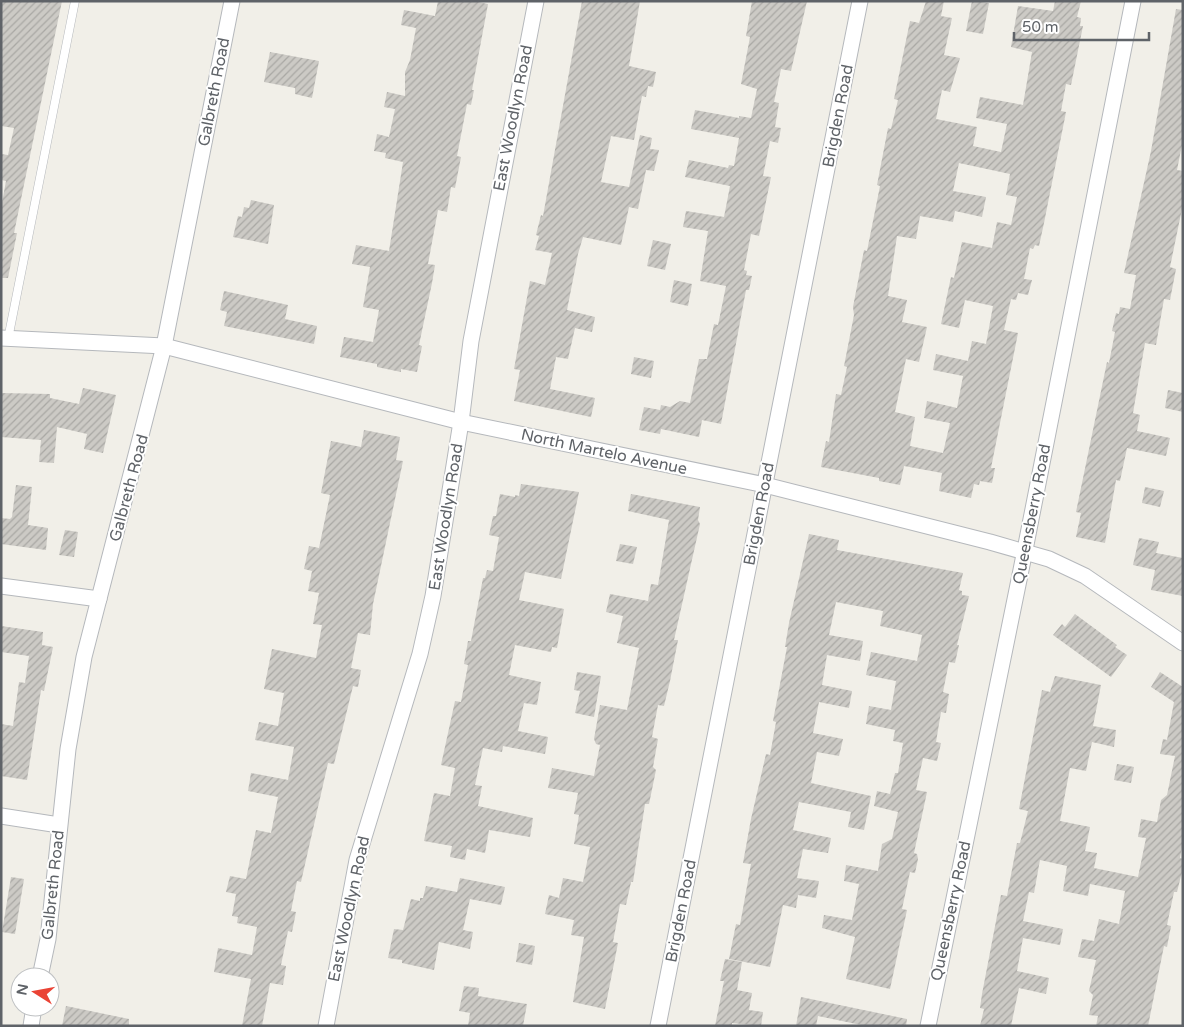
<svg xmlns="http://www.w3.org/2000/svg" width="1184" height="1027" font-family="'Varela Round',sans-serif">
<defs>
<pattern id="building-hatch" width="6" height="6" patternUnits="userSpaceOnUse" patternTransform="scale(1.25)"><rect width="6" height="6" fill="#cccac5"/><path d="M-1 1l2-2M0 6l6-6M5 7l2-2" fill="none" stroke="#a9a8a4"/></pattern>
</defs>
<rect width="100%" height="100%" fill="#f1efe8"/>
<g fill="url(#building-hatch)" fill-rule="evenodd">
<polygon points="1,1 62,1 14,233 17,233 8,278 1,278 1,208 6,181 1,180 1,154 8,155 14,128 1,126"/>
<polygon points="438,1 473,1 488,4 472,90 474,90 471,105 467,104 457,156 461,157 455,188 451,187 447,212 438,210 428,264 435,265 432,283 419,345 422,346 417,372 401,369 401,372 377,367 377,364 340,357 344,337 373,342 379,310 363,307 370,267 352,264 356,245 389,251 403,162 385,158 386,153 374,151 377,134 389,137 395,109 384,107 387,92 405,96 405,72 410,60 416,28 401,25 404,10 435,16"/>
<polygon points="582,1 640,1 629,66 656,72 653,87 648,86 646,97 642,96 634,140 611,136 601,182 629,187 640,135 652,138 650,149 659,150 654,171 646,170 638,209 629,207 621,245 583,237 578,254 567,310 595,317 592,332 575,328 568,359 556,357 550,389 595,398 591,417 514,401 520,370 514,369 530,281 545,285 552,253 535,250 539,236 536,235 541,215 543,216"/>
<polygon points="752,1 807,1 791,71 781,69 774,102 779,103 775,127 781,128 778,143 770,141 763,176 771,177 759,236 751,234 744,270 747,271 746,275 752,276 749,290 746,290 721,424 702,420 699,437 661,429 660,434 639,430 644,407 660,410 661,405 670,407 680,401 690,403 699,359 707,359 714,324 718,325 726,286 700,281 708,231 683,227 686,211 724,217 730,186 685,177 689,160 728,168 729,165 734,166 739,138 691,129 695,110 739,118 739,116 751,118 757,89 741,84 750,37 746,36"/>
<path d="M926,1H944L941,16L952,18L944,55L960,58L950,92L942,90L936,119L977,127L973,146L1001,152L1007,124L976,118L980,97L1023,105L1032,52L1011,47L1018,6L1053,11L1055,1H1081L1077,17L1081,18L1080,26H1083L1071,85L1066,84L1061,111L1066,112L1044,223L1039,246L1035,245L1033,249L1030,248L1024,279L1032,280L1028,295L1018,293L1016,300L1011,299L1004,330L1018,333L991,468H995L992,483L980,481L979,485L974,484L971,498L939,491L942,473L904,466L900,485L879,481V478L821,467L826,441L829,442L836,394L841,395L847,367L844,366L854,315L853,307L864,250L867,251L880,186L877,185L888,128L891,129L898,100L894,99L910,21L919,23ZM959,163L1010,174L1006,195L1017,197L1011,225L997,222L992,248L962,242L954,278L951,277L941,324L959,328L965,300L993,306L986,344L972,341L968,361L936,354L933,370L963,376L957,408L927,401L924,418L950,423L943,453L910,446L915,417L895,412L906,359L919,362L927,327L902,322L907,300L888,296L897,236L916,239L920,216L953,222L955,211L982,217L986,197L953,191Z"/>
<polygon points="972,1 989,3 983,34 966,31"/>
<polygon points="1176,9 1183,10 1183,140 1177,170 1183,171 1183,204 1170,267 1176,269 1170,300 1164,299 1156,345 1145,343 1133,413 1140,415 1137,431 1170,438 1166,456 1127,448 1120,481 1116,480 1105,543 1076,537 1081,513 1076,512 1107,362 1109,363 1115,332 1112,331 1116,313 1119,314 1120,307 1130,309 1136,275 1124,273 1151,151"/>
<polygon points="270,52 319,61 312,98 295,94 295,88 264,82"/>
<polygon points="251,200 274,205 268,244 233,237 238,216 242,217 244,207 249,208"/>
<polygon points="653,240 671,244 665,270 647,266"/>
<polygon points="674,280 692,284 688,306 670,302"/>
<polygon points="224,291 288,305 285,319 317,326 314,344 224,326 227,312 220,310"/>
<polygon points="634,357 654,361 651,378 631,374"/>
<polygon points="83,388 116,395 103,453 84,449 87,434 57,427 54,463 39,462 41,440 1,437 1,393 50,394 50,398 79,404"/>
<polygon points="1168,390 1183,393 1183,412 1165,408"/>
<polygon points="364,430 400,437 396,460 403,461 373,604 370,635 358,633 351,668 361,670 358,687 353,686 334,764 328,763 301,882 297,881 291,911 296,912 292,932 288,931 281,965 286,966 283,985 270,983 262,1026 242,1026 251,979 214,972 218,948 252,955 257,927 237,923 238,917 232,916 236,894 226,892 230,876 246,879 256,830 271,833 278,797 248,791 251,773 288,780 294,747 255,740 259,722 278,726 284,693 264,689 272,649 316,658 322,625 313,624 319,593 308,591 312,571 304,569 309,546 319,548 330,495 321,493 331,441 361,447"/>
<polygon points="521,484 579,492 561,579 525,572 519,600 564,609 557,648 552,647 551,652 515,645 509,675 541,682 537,705 524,703 518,731 548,737 545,754 503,746 502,752 483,748 475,785 482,786 478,806 533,818 530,837 489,830 485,853 467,849 465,860 450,857 452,846 424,841 434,793 450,796 455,768 441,765 455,701 461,702 468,665 464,664 468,641 471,641 483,578 485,578 487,570 493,571 499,537 489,535 493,516 496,516 500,494 515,497 515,495 519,496"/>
<polygon points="16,485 32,487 28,525 48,528 46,550 1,544 1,518 10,519 12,517"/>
<polygon points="1145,487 1164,491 1160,507 1142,503"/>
<polygon points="631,494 700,507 698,520 700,524 674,640 678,640 670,681 664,706 658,705 652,737 658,739 653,767 656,770 649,804 645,804 633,882 631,882 626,905 620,904 613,942 618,943 605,1009 573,1002 584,937 571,935 574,920 545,914 549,895 559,898 563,878 583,882 590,847 574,844 579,815 574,814 578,793 548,788 552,768 594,776 600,745 596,744 594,739 600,705 627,710 639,648 617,643 623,616 606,612 610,594 648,601 651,584 658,585 669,520 628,511"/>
<polygon points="65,530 78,532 74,557 59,555"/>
<polygon points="809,534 839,540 837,550 963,573 959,590 962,591 962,595 969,596 957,645 959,645 955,663 949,662 943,692 949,694 946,713 941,712 936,742 941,743 937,761 923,758 916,790 927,792 914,853 917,854 918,859 915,873 910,872 902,909 907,910 890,989 846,979 855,937 822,928 824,915 852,920 859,884 844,881 846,865 878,871 882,844 892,839 898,812 874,806 877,791 890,794 895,773 898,773 903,743 893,741 895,730 866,724 869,706 891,710 896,681 866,675 871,652 917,661 922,635 880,626 883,611 836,602 829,635 863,641 860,661 827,655 822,685 852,691 849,708 819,702 813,733 843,739 839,756 817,752 811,783 871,796 864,830 848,827 851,812 799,802 793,830 831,838 828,853 803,849 797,878 819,881 816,898 798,895 796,908 783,905 770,967 729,959 736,924 740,925 751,864 743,863 751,819 766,754 770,755 776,722 773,721 787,647 785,647 789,623"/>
<polygon points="1139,538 1159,542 1156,553 1183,558 1183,596 1151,590 1155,570 1133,565"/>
<polygon points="620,544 637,547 633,564 616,561"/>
<polygon points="1075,614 1117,645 1115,647 1127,655 1111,677 1053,635 1062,624 1065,627"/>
<polygon points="1,626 43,632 42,645 53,647 44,691 41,690 27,780 1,776 1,724 13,726 19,682 25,683 29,656 1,652"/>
<polygon points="577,672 601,676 594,717 575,713 580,691 574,690"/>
<polygon points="1160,672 1183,687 1183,842 1180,858 1183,859 1183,868 1177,892 1174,892 1167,925 1171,926 1167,947 1164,946 1148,1026 1096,1026 1098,1016 1089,1015 1093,995 1089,991 1096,960 1078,957 1082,939 1094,941 1099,919 1119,924 1125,891 1090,884 1088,896 1063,891 1067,866 1040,860 1034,893 1029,892 1023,921 1063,929 1060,945 1023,938 1017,971 1049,978 1046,994 1019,988 1011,1026 980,1026 984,1009 980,1008 982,994 1001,895 1007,896 1017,843 1020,843 1028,811 1019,809 1042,690 1050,692 1055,676 1101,685 1093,726 1116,730 1114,747 1092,742 1086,771 1070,768 1060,821 1090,827 1085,851 1097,853 1094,868 1138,877 1146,838 1138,837 1141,819 1157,822 1161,800 1167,795 1175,756 1160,754 1163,739 1167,740 1174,702 1151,687"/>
<polygon points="1117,764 1134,767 1131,783 1114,780"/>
<polygon points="11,877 24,879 15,934 2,932"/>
<polygon points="460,878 505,887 501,905 470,899 463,930 473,932 470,949 439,942 434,970 402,963 402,960 388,958 394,929 403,930 411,899 420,901 420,898 423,898 426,886 457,892"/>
<polygon points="519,943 535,946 532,965 516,962"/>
<polygon points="725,959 742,962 737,990 752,993 749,1010 763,1012 761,1026 732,1023 732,1026 715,1026 724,981 720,981"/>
<polygon points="464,986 479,988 478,996 527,1004 523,1026 468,1026 470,1013 459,1011"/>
<polygon points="801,997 907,1019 906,1026 866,1026 818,1016 816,1026 796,1026"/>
<polygon points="66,1006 129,1019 129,1026 62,1026"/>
</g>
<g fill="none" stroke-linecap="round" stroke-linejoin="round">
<defs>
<polyline id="lane" points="8,339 75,1"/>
<g id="street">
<polyline points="1,338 164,346 461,422 765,485 990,542 1049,559 1085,576 1183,643"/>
<polyline points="1,586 99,599"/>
<polyline points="1,816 59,825"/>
<polyline points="40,977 48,939 68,749 84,657 164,346 232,1"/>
<polyline points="31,1026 34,1007"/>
<polyline points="326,1026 357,860 420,654 433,596 461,422 471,341 536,1"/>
<polyline points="658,1026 860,1"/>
<polyline points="928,1026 1021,570 1133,1"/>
</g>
</defs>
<use href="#lane" stroke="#b5b8bc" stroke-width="9"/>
<use href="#street" stroke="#b5b8bc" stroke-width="17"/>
<use href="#lane" stroke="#fff" stroke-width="8"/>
<use href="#street" stroke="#fff" stroke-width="15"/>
</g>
<g text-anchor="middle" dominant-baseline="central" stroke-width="4" stroke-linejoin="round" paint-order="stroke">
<g font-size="16" fill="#5f6368" stroke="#fff">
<text transform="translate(214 92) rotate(-79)">Galbreth Road</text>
<text transform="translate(838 116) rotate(-79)">Brigden Road</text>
<text transform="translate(513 118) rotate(-79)">East Woodlyn Road</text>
<text transform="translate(604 452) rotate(12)">North Martelo Avenue</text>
<text transform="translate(129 488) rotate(-75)">Galbreth Road</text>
<text transform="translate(759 514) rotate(-79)">Brigden Road</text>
<text transform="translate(1032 514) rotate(-79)">Queensberry Road</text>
<text transform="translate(446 517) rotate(-81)">East Woodlyn Road</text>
<text transform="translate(53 885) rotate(-84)">Galbreth Road</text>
<text transform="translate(349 909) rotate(-78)">East Woodlyn Road</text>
<text transform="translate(681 911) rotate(-79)">Brigden Road</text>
<text transform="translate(951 911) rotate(-78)">Queensberry Road</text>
</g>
</g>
<rect width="1184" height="1027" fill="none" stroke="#5f6368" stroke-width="5"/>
<g transform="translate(35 992) rotate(281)"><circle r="24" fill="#ffffff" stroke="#bfc1c3"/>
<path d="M0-4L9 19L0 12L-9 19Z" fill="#ea4335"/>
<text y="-8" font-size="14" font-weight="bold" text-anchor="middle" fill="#5f6368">N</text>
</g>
<path d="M1014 32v8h135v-8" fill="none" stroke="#5f6368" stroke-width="2.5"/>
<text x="1022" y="32" font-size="15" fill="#5f6368" stroke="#ffffff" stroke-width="4" paint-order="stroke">50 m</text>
</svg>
